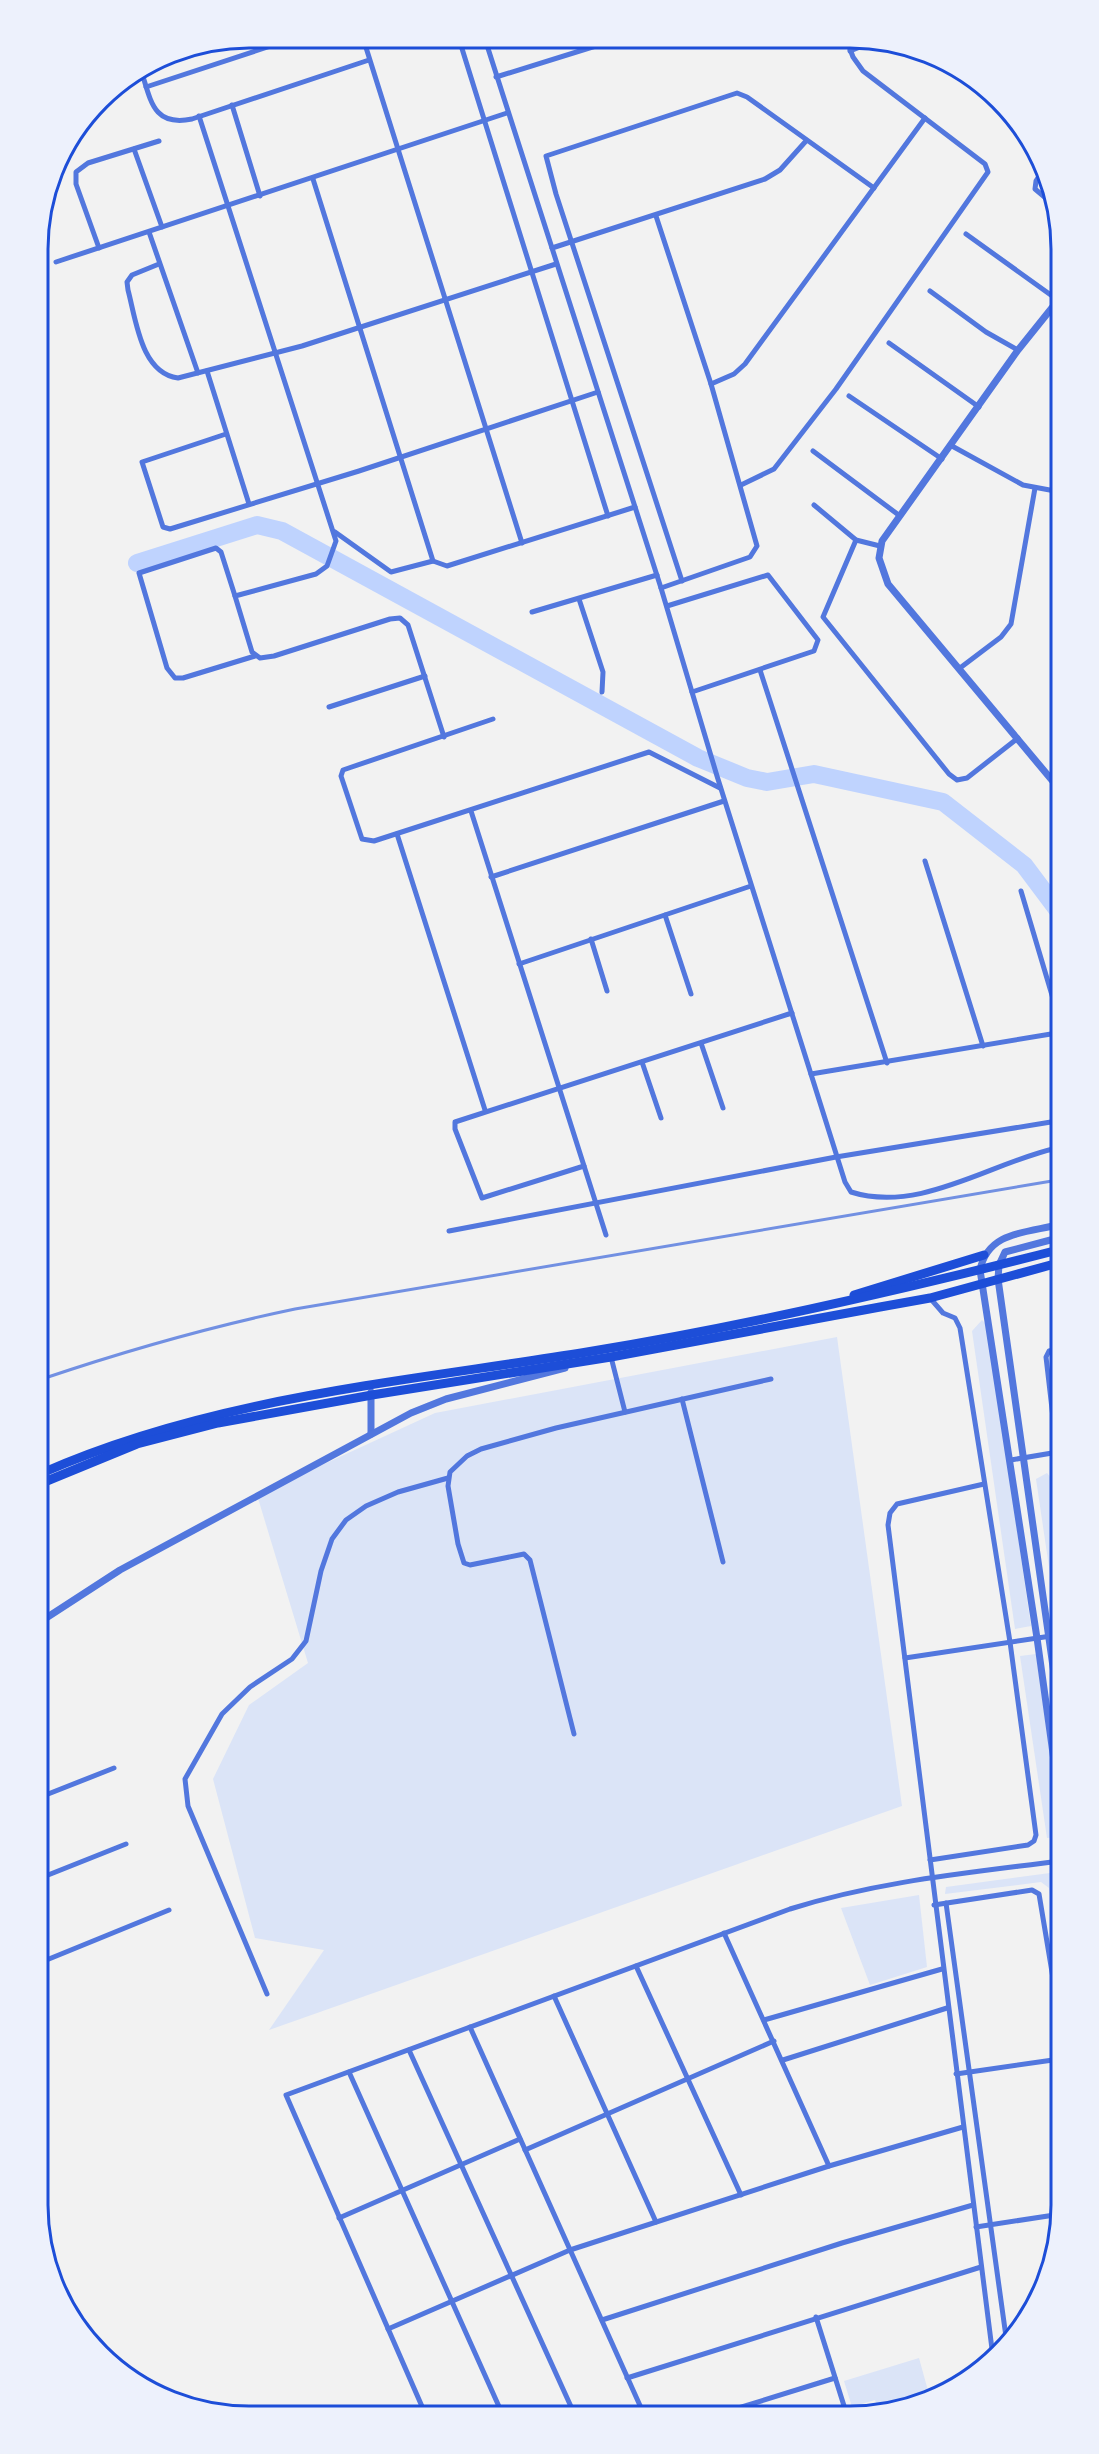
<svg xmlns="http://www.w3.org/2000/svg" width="1099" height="2454" font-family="Mulish,sans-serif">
<rect width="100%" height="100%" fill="#f2f2f2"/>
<g fill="#dbe4f7">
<polygon points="982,1320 986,1324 989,1339 1031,1626 1015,1629 972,1331"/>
<polygon points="837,1337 902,1806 269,2030 324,1950 255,1938 213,1779 249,1705 308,1663 257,1495 435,1413"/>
<path d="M1047,1473C1065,1490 1059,1606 1059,1635L1036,1479Z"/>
<polygon points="1036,1654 1060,1827 1060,1837 1047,1838 1020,1656"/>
<polygon points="1050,1873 1060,1884 1060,1964 1049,1888 1041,1882 945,1894 946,1887"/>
<polygon points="919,1895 927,1967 870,1985 841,1908"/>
<polygon points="919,2358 930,2398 905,2409 878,2409 875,2400 852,2407 844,2381"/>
</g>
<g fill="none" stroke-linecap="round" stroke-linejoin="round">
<polyline stroke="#bfd3fe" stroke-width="18" points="137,563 257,525 282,531 698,758 747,778 767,782 814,774 943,802 1024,865 1057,909"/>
<g stroke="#5277de" stroke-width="5">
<polyline points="363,38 522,543"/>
<polyline points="459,39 608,516"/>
<path d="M485,39L661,588L717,776L845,1182L851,1192C920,1214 992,1162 1057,1148"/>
<polyline points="850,51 875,41"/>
<path d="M141,70C151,101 153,127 192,119L369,60"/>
<polyline points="496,77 615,40"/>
<polyline points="146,87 295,38"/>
<polyline points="232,105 260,196"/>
<polyline points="199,116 336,541 327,566 316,574 235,596 252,652 260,658 274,656 390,619 400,618 408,625 444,737"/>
<polyline points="134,149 162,227"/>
<polyline points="1044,169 1036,181 1035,189 1054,205"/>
<polyline points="313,179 433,561"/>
<polyline points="656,216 711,384 757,546 750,557 661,588"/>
<polyline points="149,232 198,373"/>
<polyline points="966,234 1055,298"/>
<polyline points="99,248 76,184 76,172 88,163 159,141"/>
<polyline points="552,248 765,179 780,170 806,141"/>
<polyline points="56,262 507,113"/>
<path d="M159,264L132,275L127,282L128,290C136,320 141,373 178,378L302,346L556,264"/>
<polyline points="930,291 986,332 1018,350"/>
<polyline points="889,343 979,407"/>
<polyline points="207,371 249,504"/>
<polyline points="711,384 734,374 745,364 925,118"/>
<polyline points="849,396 942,459"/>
<polyline points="226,434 142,462 163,527 170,529 359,471 598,392"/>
<polyline points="952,446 1023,485 1055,491"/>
<polyline points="813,451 900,516"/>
<polyline points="741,485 774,469 836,389 988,172 985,164 863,71 853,57 847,41"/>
<polyline points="814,505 856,540 880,546"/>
<polyline points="335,532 391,572 433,561 447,566 635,507"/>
<polyline points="856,540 823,617 949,774 957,780 967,778 1018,738"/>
<polyline points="682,581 556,194 546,156 737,93 747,97 874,188"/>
<polyline points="235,596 221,552 216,548 139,573 167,668 175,678 183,678 255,656"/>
<polyline points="579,599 603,672 602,692"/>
<polyline points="667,606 768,575 818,640 814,651 692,692"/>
<polyline points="532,612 657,575"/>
<polyline points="960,668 1001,637 1011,624 1035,488"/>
<polyline points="760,670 887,1063"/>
<polyline points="329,707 425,676"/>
<polyline points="493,719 343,770 341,776 362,839 374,841 649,752 720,788"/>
<polyline points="471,811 606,1235"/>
<polyline points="397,834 485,1110"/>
<polyline points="925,861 983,1046"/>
<polyline points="491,877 724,801"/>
<polyline points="1021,891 1057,1012"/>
<polyline points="665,915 691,994"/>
<polyline points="591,939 607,991"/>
<polyline points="519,964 751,886"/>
<polyline points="701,1043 723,1108"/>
<polyline points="642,1062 661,1118"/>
<polyline points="811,1074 1057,1033"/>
<polyline points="584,1166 482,1198 455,1129 455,1122 792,1013"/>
<polyline points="449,1231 836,1157 1057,1121"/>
<polyline points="930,1298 943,1313 955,1318 960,1328 1010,1642 1036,1835 1034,1841 1028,1845 930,1860"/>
<polyline points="611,1357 625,1412"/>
<polyline points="682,1399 723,1562"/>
<polyline points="1057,1452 1046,1357 1049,1351 1058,1349"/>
<polyline points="1011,1460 1058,1452"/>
<polyline points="984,1484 897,1504 890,1513 888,1525 993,2357"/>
<polyline points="905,1658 1051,1636"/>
<polyline points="1048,1721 1059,1719"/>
<polyline points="574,1734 530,1560 524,1554 470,1565 464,1563 458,1544 448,1486 450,1472 467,1456 481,1449 556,1428 771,1379"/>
<polyline points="43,1796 114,1768"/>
<polyline points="43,1877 126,1844"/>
<polyline points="946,1903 1007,2344"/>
<polyline points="934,1905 1032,1890 1039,1894 1060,2020"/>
<polyline points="724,1933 829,2166"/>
<polyline points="44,1961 169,1910"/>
<polyline points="636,1966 741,2195"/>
<polyline points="267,1994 188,1806 185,1779 222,1714 250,1687 292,1659 306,1641 321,1571 332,1539 346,1520 366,1506 398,1492 448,1478"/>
<polyline points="554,1996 656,2222"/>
<polyline points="764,2020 942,1969"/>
<polyline points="470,2027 642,2410"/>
<polyline points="409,2050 573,2411"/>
<polyline points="783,2060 947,2008"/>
<polyline points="349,2072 501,2411"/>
<polyline points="956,2074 1060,2059"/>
<polyline points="525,2150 774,2041"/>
<polyline points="339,2218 520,2139"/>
<polyline points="976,2227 1061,2214"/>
<polyline points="816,2317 845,2409"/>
<polyline points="602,2320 842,2243 973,2205"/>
<polyline points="388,2329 570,2250 829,2166 963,2127"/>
<polyline points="627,2378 981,2267"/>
<polyline points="732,2410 835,2378"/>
<path d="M424,2411L286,2095L790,1909C879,1881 968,1873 1060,1861"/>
</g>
<g stroke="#5277de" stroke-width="7">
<polyline points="1055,304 1018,350 882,541 879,558 888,584 1056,785"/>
<path d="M1058,1225C1024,1233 988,1232 980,1270L1037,1638L1060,1804"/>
<polyline points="1058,1238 1005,1252 999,1265 998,1279 1059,1709"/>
<polyline points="371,1392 371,1434"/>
<polyline points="43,1620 120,1570 411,1413 446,1399 565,1368"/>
</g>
<g stroke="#1d4ed8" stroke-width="9">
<polyline points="854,1295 984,1255"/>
<path d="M42,1473C214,1397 404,1382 587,1352C746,1326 902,1290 1058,1250"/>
<polyline points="42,1483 137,1444 218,1423 372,1395 611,1357 880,1307 930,1298 1058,1263"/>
</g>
<path stroke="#7290e2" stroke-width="3" d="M42,1379C125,1351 209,1327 295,1309L1058,1180"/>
</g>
<path d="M0 0H1099V2454H0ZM249 48H850A201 201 0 0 1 1051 249V2205A201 201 0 0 1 850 2406H249A201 201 0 0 1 48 2205V249A201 201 0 0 1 249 48Z" fill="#edf1fc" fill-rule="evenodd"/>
<path fill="none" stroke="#1d4ed8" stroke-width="3" d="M249 48H850A201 201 0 0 1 1051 249V2205A201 201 0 0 1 850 2406H249A201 201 0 0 1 48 2205V249A201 201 0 0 1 249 48Z"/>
</svg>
